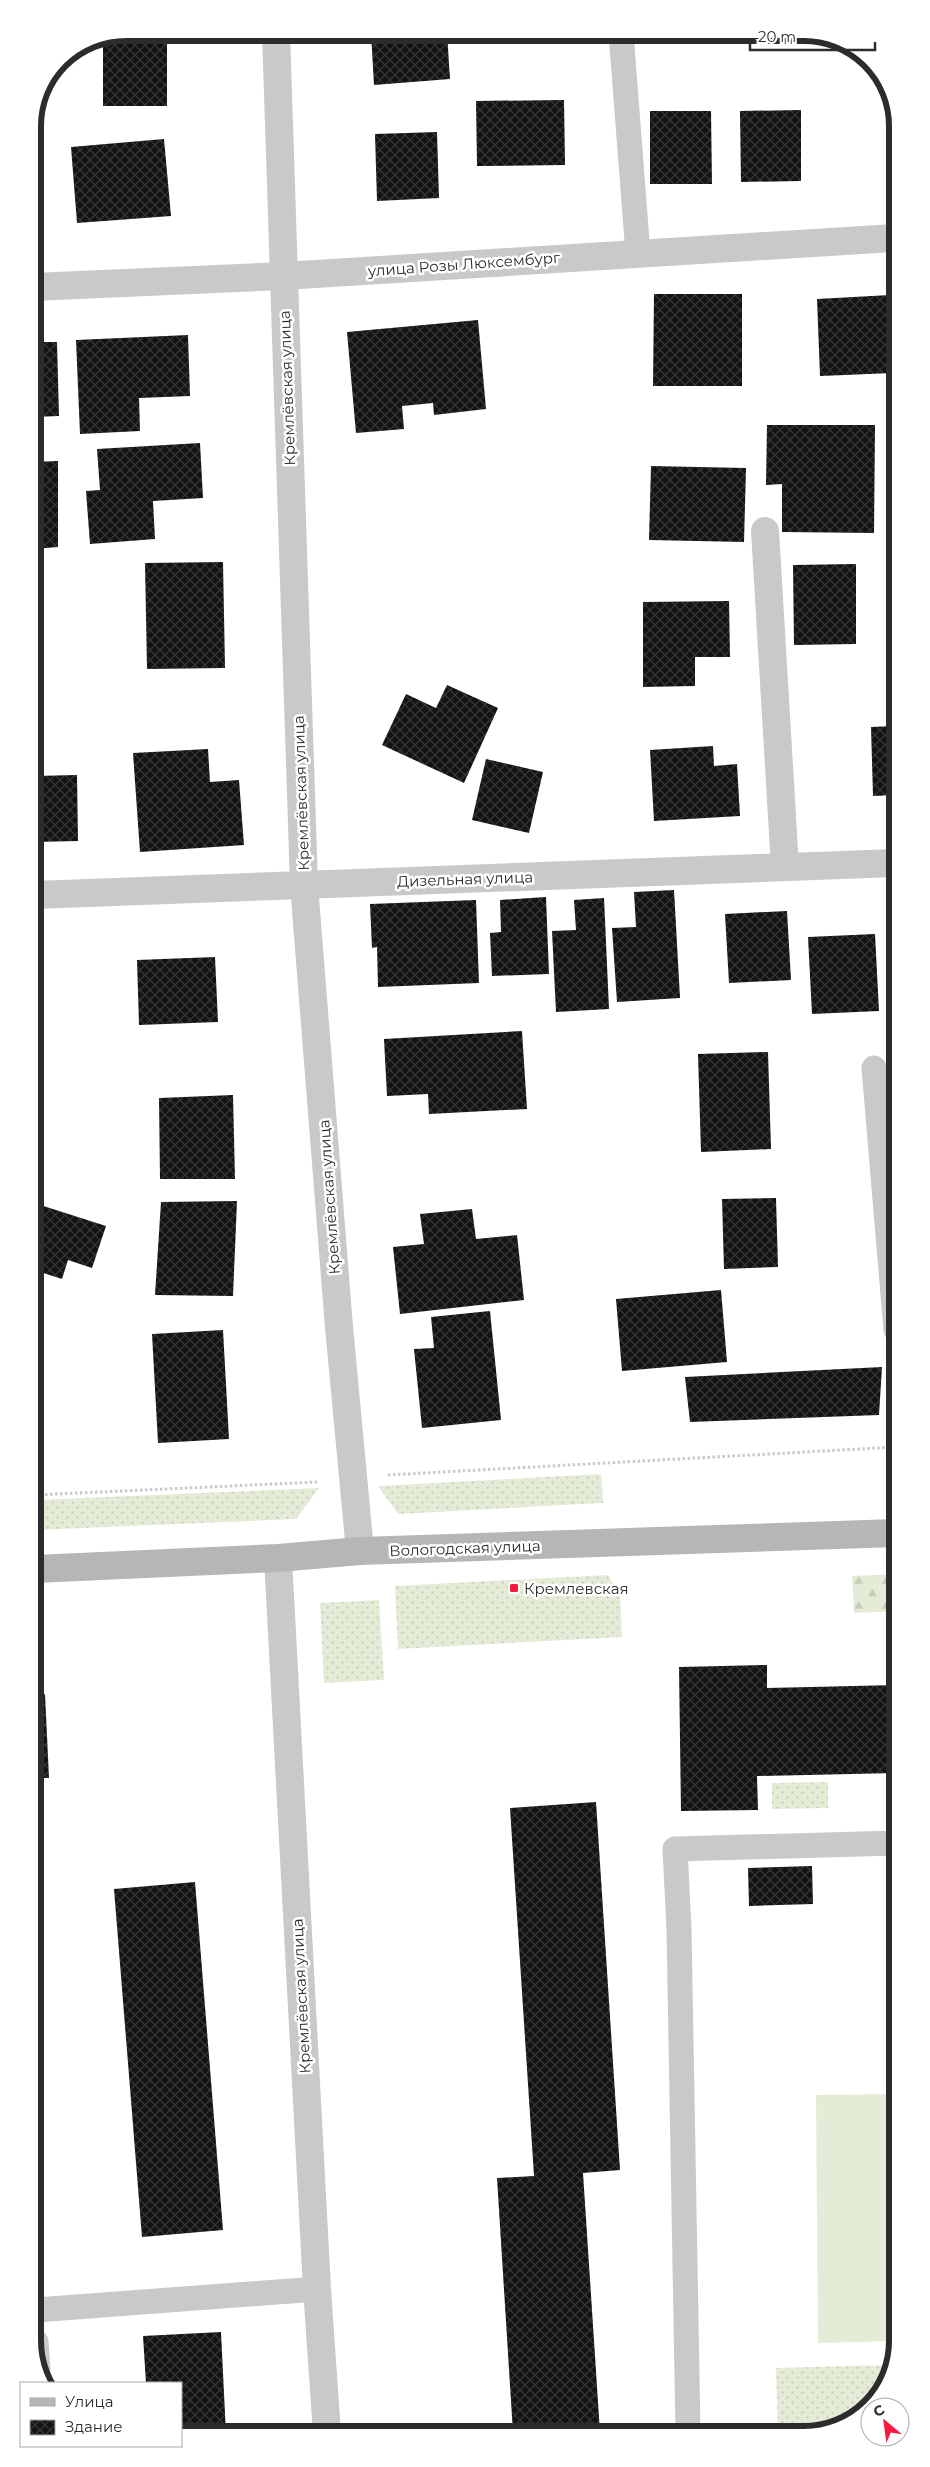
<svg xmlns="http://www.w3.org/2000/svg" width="930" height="2467" font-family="Montserrat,sans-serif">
<defs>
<pattern id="grass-dots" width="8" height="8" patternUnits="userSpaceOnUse" patternTransform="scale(1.25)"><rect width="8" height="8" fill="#e4ecd7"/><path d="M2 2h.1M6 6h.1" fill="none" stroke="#c4cbb9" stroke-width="1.8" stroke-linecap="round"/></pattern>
<pattern id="forest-firs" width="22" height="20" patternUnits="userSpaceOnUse" patternTransform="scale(1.25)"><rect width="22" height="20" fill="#e4ecd7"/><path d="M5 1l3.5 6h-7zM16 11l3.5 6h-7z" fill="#c4cbb9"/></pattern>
<pattern id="building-cross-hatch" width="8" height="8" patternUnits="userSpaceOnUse" patternTransform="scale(1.25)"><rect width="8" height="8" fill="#131313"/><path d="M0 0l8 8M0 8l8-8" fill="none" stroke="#363636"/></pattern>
</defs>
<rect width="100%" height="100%" fill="#fff"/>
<g fill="url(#grass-dots)">
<polygon points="601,1474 603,1503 398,1514 378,1486"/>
<polygon points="319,1488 296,1519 35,1530 35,1500"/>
<polygon points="608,1575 620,1597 622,1637 398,1649 395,1586"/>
<polygon points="379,1600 384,1680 324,1683 320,1603"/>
<polygon points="828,1782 828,1808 772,1809 772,1783"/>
<polygon points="889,2365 878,2398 828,2431 778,2431 776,2368"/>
</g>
<polygon fill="url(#forest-firs)" points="896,1574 896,1611 854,1613 852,1576"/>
<polygon fill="#e4ecd7" points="897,2094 897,2341 818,2343 816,2095"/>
<g fill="url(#building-cross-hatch)">
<polygon points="371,33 447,33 450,79 374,85"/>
<polygon points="167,38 167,106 103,106 103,39"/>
<polygon points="564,100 565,165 477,166 476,101"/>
<polygon points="801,110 801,181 741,182 740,111"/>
<polygon points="650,111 711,111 712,184 650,184"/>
<polygon points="33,128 37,128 43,229 33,230"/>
<polygon points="437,132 439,198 377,201 375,134"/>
<polygon points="164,139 171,216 77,223 71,147"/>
<polygon points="654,294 742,294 742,386 653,386"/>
<polygon points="890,295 893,373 820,376 817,299"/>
<polygon points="478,320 486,409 434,415 433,403 402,406 404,429 356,433 347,332"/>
<polygon points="188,335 190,396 139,398 140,431 80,434 76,340"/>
<polygon points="33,342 57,342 59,416 33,417"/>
<polygon points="767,425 875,425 874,533 782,532 782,484 766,485"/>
<polygon points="200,443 203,498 153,501 155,539 90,544 86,491 100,490 97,449"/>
<polygon points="58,461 58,547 33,549 33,462"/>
<polygon points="651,466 746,468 744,542 649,540"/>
<polygon points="223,562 225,668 147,669 145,563"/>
<polygon points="856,564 856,644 794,645 793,565"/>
<polygon points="729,601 730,657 695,657 695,686 643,687 643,602"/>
<polygon points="447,685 498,708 464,783 382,745 406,694 436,708"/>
<polygon points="895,726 895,795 873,796 871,727"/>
<polygon points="713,746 714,766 737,764 740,816 654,821 650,750"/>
<polygon points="208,749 210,782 239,780 244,845 140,852 133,753"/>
<polygon points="486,759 543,772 529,833 472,820"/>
<polygon points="77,775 78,841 34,842 34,776"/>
<polygon points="674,890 680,998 617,1002 612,928 636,927 634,892"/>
<polygon points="546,897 549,974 492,976 490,933 501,932 500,900"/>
<polygon points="604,898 609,1009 556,1012 552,931 576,930 574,900"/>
<polygon points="476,900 479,983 378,987 377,947 372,948 370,904"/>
<polygon points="787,911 791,980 729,983 725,914"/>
<polygon points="875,934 879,1011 812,1014 808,937"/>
<polygon points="215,957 218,1022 139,1025 137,960"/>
<polygon points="522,1031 527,1109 429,1114 428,1094 387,1096 384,1039"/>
<polygon points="768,1052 771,1149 701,1152 698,1054"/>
<polygon points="233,1095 235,1179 160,1179 159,1098"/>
<polygon points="776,1198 778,1267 724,1269 722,1199"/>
<polygon points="237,1201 233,1296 155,1295 161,1202"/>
<polygon points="34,1203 106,1226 92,1268 68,1260 62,1279 34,1270"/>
<polygon points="472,1209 476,1239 517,1235 524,1300 400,1314 393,1247 424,1244 420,1214"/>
<polygon points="721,1290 727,1362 622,1371 616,1299"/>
<polygon points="490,1311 501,1420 422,1428 414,1349 434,1348 431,1317"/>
<polygon points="223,1330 229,1439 158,1443 152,1334"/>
<polygon points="882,1367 879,1415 690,1422 685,1377"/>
<polygon points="767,1665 767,1688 897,1685 897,1773 757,1776 758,1810 681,1811 679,1667"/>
<polygon points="45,1694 49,1778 35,1778 35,1695"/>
<polygon points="596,1802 620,2170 583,2173 600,2432 513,2433 497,2178 534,2176 510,1808"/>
<polygon points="812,1866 813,1904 749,1906 748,1868"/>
<polygon points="195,1882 223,2230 142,2237 114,1889"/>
<polygon points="221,2332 226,2434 181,2434 181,2383 146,2383 143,2336"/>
</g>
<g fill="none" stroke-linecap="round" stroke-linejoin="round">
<g stroke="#c9c9c9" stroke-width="3" stroke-dasharray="2.5 2.5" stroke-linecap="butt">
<polyline points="388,1475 896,1447"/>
<polyline points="35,1495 317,1482"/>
</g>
<g stroke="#c9c9c9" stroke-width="25">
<polyline points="621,33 638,254"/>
<polyline points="874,1068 896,1330"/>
<polyline points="36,2310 317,2289"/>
<polyline points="36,2342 38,2369"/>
<polyline points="688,2432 679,1929 675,1849 897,1843"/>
</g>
<g stroke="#c9c9c9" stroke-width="28">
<polyline points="276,33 304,885 339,1327 360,1551"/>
<polyline points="33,287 283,276 894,238"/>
<polyline points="765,531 785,867"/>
<polyline points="34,895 895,863"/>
<polyline points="278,1558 317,2289 327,2433"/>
</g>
<polyline stroke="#b6b6b6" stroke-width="28" points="35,1569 278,1558 360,1551 896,1533"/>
</g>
<rect fill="#f71a40" stroke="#fff" stroke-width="2" x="509" y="1583" width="10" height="10" rx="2.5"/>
<g text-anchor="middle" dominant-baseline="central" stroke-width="5" stroke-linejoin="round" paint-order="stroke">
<g font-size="15" fill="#2c2c2c" stroke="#fff">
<text transform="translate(464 264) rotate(-4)">улица Розы Люксембург</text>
<text transform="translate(287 388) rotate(-92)">Кремлёвская улица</text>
<text transform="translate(301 793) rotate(-92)">Кремлёвская улица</text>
<text transform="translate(465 879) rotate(-2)">Дизельная улица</text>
<text transform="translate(329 1197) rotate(-94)">Кремлёвская улица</text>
<text transform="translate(465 1548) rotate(-2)">Вологодская улица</text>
<text transform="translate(301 1996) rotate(-93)">Кремлёвская улица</text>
</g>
<g font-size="15" fill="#2c2c2c" stroke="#fff" text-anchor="start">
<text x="524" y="1588">Кремлевская</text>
</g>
</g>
<path d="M0 0H930V2467H0ZM126 41H804A85 85 0 0 1 889 126V2341A85 85 0 0 1 804 2426H126A85 85 0 0 1 41 2341V126A85 85 0 0 1 126 41Z" fill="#fff" fill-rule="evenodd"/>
<path fill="none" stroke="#2c2c2c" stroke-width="6" d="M126 41H804A85 85 0 0 1 889 126V2341A85 85 0 0 1 804 2426H126A85 85 0 0 1 41 2341V126A85 85 0 0 1 126 41Z"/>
<rect x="20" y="2382" width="162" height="65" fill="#ffffff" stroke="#ababab"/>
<rect x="30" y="2398" width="25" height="8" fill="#b6b6b6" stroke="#ababab"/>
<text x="65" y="2407" font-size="15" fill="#2c2c2c">Улица</text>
<rect x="30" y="2420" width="25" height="15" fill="url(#building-cross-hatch)" stroke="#ababab"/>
<text x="65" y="2432" font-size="15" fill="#2c2c2c">Здание</text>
<g transform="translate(885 2422) rotate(331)"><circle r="24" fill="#ffffff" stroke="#ababab"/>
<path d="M0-4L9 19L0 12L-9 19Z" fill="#f71a40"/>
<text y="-8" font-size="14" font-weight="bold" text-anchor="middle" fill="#2c2c2c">С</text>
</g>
<path d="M750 42v8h125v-8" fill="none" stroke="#2c2c2c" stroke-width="2.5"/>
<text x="758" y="42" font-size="15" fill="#2c2c2c" stroke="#ffffff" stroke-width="4" paint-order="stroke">20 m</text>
</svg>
